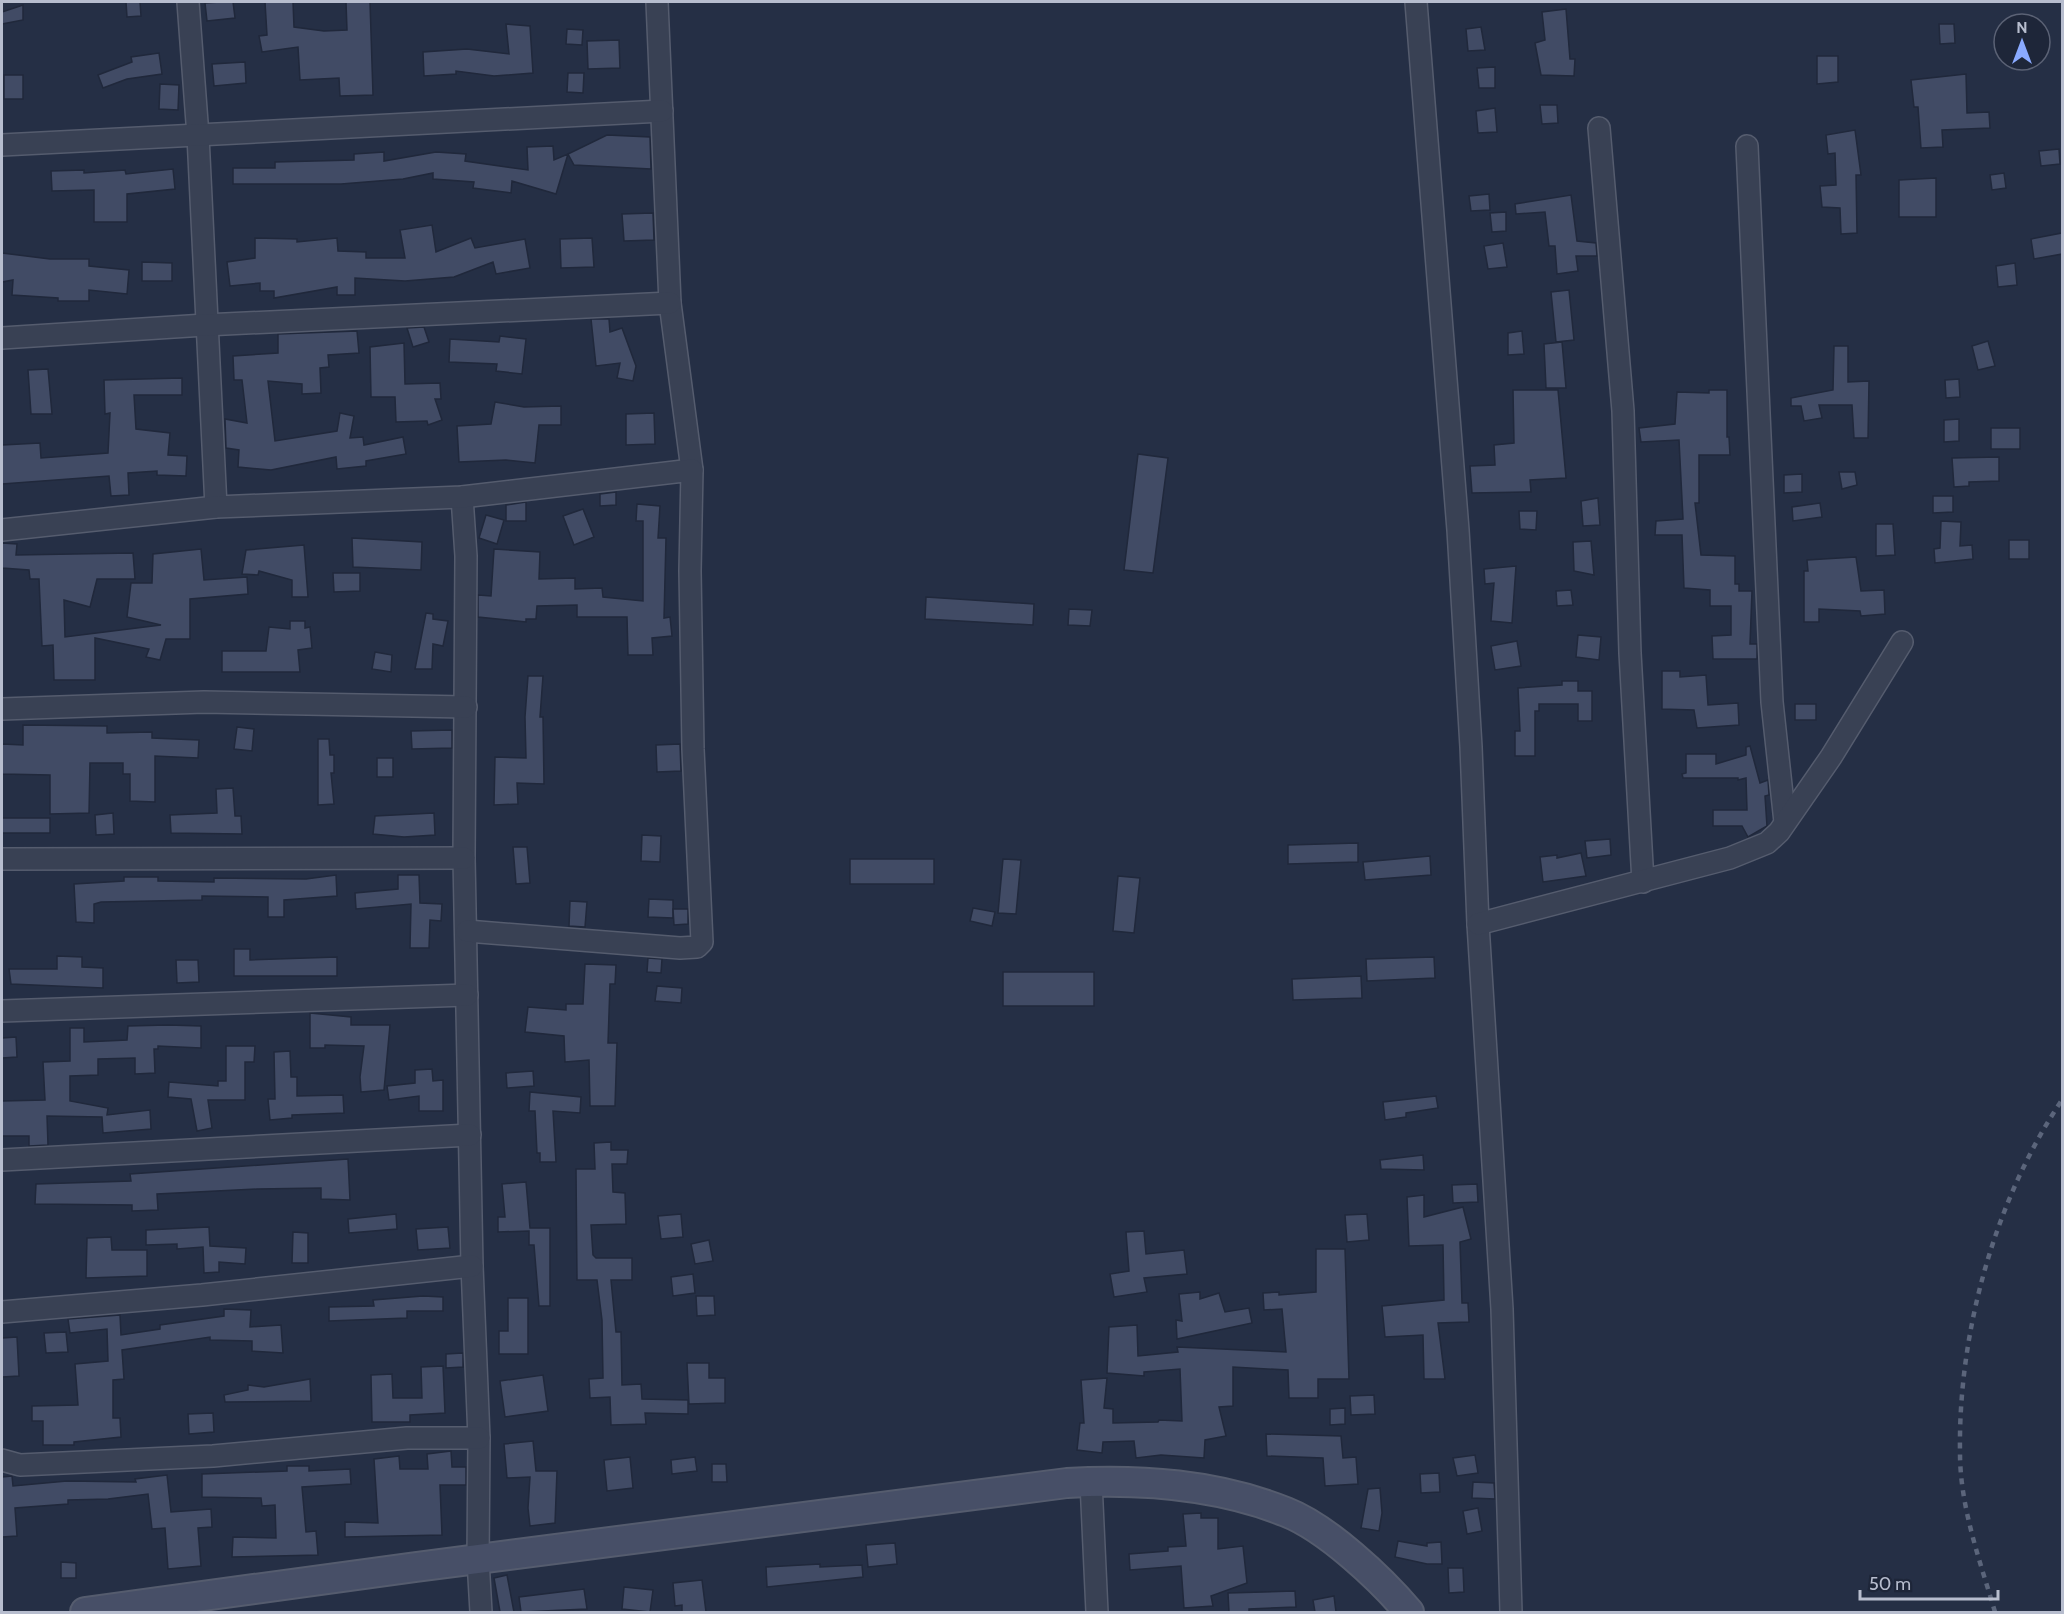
<svg xmlns="http://www.w3.org/2000/svg" width="2064" height="1614" font-family="Cabin,sans-serif">
<rect width="100%" height="100%" fill="#252f45"/>
<g fill="#414b65" stroke="#20283b" stroke-width="1.5">
<polygon points="126,2 140,2 141,16 127,17"/>
<polygon points="220,2 233,2 235,18 207,21 205,3"/>
<polygon points="265,2 293,2 294,27 324,31 347,30 346,2 370,2 373,95 340,96 339,78 300,80 298,47 262,52 259,36 267,35"/>
<polygon points="23,5 23,20 2,24 2,12"/>
<polygon points="1566,9 1570,59 1575,59 1574,76 1541,75 1535,43 1545,40 1542,12"/>
<polygon points="506,24 530,26 533,73 494,76 456,71 456,74 424,76 423,52 467,49 509,54"/>
<polygon points="1939,24 1954,24 1955,43 1940,44"/>
<polygon points="1481,27 1485,50 1468,51 1466,29"/>
<polygon points="567,29 583,30 582,45 566,44"/>
<polygon points="619,40 620,68 588,69 587,41"/>
<polygon points="159,53 162,74 127,79 103,88 98,75 132,62 131,57"/>
<polygon points="1817,56 1838,56 1838,82 1817,84"/>
<polygon points="245,62 246,83 214,86 212,64"/>
<polygon points="1495,67 1495,88 1479,88 1477,68"/>
<polygon points="568,73 584,73 583,93 567,92"/>
<polygon points="1966,74 1967,113 1989,112 1990,128 1942,130 1943,147 1921,148 1918,107 1914,107 1911,80"/>
<rect x="4" y="75" width="19" height="24"/>
<polygon points="160,84 179,85 178,110 159,109"/>
<polygon points="1540,105 1557,105 1558,123 1542,124"/>
<polygon points="1495,108 1497,132 1478,133 1476,111"/>
<polygon points="1855,130 1861,175 1856,175 1857,233 1841,234 1840,208 1822,207 1820,186 1836,185 1835,153 1828,154 1826,135"/>
<polygon points="607,135 650,137 651,169 574,165 568,154"/>
<polygon points="553,146 554,160 568,154 556,194 512,181 511,193 473,188 474,182 433,179 433,173 403,179 341,184 233,184 233,168 275,168 275,162 354,160 354,154 384,152 384,161 436,152 466,154 465,161 528,170 527,147"/>
<polygon points="2059,149 2060,164 2041,166 2039,151"/>
<polygon points="173,169 175,189 127,194 127,222 94,222 94,190 52,191 51,171 84,170 84,173 125,170 126,174"/>
<polygon points="2004,173 2006,188 1992,190 1990,175"/>
<polygon points="1936,178 1936,217 1899,217 1899,180"/>
<polygon points="1489,194 1490,210 1471,211 1469,196"/>
<polygon points="1571,195 1577,241 1596,243 1597,256 1576,256 1578,271 1557,274 1555,246 1549,246 1545,212 1516,214 1515,204"/>
<polygon points="1506,212 1506,231 1492,232 1490,213"/>
<polygon points="653,213 654,240 624,241 622,214"/>
<polygon points="432,225 436,252 471,238 475,248 525,239 530,268 496,274 493,262 454,277 405,281 355,278 355,295 337,295 337,287 274,298 274,291 260,291 260,283 230,286 227,262 255,258 255,238 297,239 297,242 337,238 338,251 366,252 366,258 405,258 400,230"/>
<polygon points="2062,233 2062,254 2034,259 2031,239"/>
<polygon points="592,238 594,267 561,268 560,239"/>
<polygon points="1503,243 1507,267 1488,269 1484,246"/>
<polygon points="2,253 50,259 89,259 89,266 129,270 127,294 89,290 89,301 58,301 58,298 12,295 13,280 2,282"/>
<polygon points="142,262 172,263 172,281 142,281"/>
<polygon points="2015,263 2017,285 1998,287 1996,266"/>
<polygon points="1569,290 1574,340 1556,342 1551,292"/>
<polygon points="591,319 609,319 610,332 622,328 636,366 633,381 617,378 620,363 596,366"/>
<polygon points="424,327 429,342 413,347 407,328"/>
<polygon points="357,331 359,353 328,355 329,367 320,368 321,393 302,394 302,384 268,381 275,441 337,431 340,413 354,416 350,438 363,437 364,445 403,437 406,454 366,461 366,466 337,469 336,457 271,470 238,467 239,450 226,448 225,419 247,423 242,380 234,380 233,356 278,353 278,334"/>
<polygon points="1522,331 1524,354 1508,355 1508,333"/>
<polygon points="500,336 526,339 522,374 496,371 497,364 449,362 450,339 499,342"/>
<polygon points="1988,341 1995,366 1978,370 1972,346"/>
<polygon points="1562,342 1566,388 1546,388 1544,344"/>
<polygon points="404,343 405,384 440,383 441,399 435,399 442,420 428,425 427,421 396,422 395,397 371,397 370,347"/>
<polygon points="1834,346 1848,346 1848,382 1869,381 1868,438 1854,438 1852,405 1819,405 1822,418 1804,421 1801,406 1791,406 1791,398 1833,390"/>
<polygon points="48,369 52,414 31,414 28,370"/>
<polygon points="182,378 182,395 134,395 136,429 170,433 168,455 187,456 186,476 157,475 157,471 128,473 129,495 111,496 109,476 2,484 2,445 40,443 41,458 108,453 110,413 105,414 104,380"/>
<polygon points="1959,379 1960,397 1946,398 1945,380"/>
<polygon points="1513,390 1558,390 1566,478 1530,480 1531,492 1472,493 1470,466 1495,465 1494,445 1514,443"/>
<polygon points="1709,390 1727,390 1727,437 1729,437 1730,455 1699,455 1699,503 1695,503 1701,555 1735,556 1735,584 1739,584 1739,591 1752,591 1750,644 1757,644 1757,659 1713,659 1712,636 1731,635 1731,606 1710,606 1710,590 1684,588 1682,535 1655,535 1656,521 1683,519 1679,440 1641,442 1639,428 1675,424 1677,392 1709,393"/>
<polygon points="495,402 524,407 561,406 561,425 539,425 535,463 506,460 459,462 457,426 491,424"/>
<polygon points="654,413 655,444 626,445 626,414"/>
<polygon points="1959,419 1959,441 1944,442 1944,420"/>
<rect x="1991" y="428" width="29" height="21"/>
<polygon points="1138,454 1168,458 1153,573 1124,570"/>
<polygon points="1999,457 1999,481 1969,482 1969,486 1954,487 1952,458"/>
<polygon points="1839,472 1855,472 1857,485 1842,489"/>
<polygon points="1802,474 1802,492 1784,493 1784,475"/>
<polygon points="616,492 616,505 600,506 600,494"/>
<polygon points="1933,496 1953,496 1953,512 1933,513"/>
<polygon points="1598,498 1600,525 1583,526 1581,501"/>
<polygon points="526,502 526,521 506,521 506,505"/>
<polygon points="1820,503 1822,517 1793,521 1792,507"/>
<polygon points="637,504 660,506 658,538 666,538 664,618 670,617 672,636 652,638 653,655 628,655 627,617 577,617 577,605 537,606 536,619 526,619 526,622 478,617 478,595 491,596 494,549 540,552 539,579 575,578 575,589 602,588 603,597 643,601 643,521 636,521"/>
<polygon points="583,509 594,537 574,545 563,516"/>
<polygon points="1519,511 1537,511 1536,530 1520,529"/>
<polygon points="486,515 504,520 497,544 479,538"/>
<polygon points="1941,521 1961,522 1960,546 1972,545 1973,559 1935,563 1934,549 1940,548"/>
<polygon points="1876,524 1893,524 1895,555 1876,556"/>
<polygon points="352,538 422,542 421,570 353,567"/>
<rect x="2009" y="540" width="20" height="19"/>
<polygon points="1591,541 1594,575 1574,571 1573,542"/>
<polygon points="2,543 17,544 16,555 133,553 135,579 97,579 90,607 64,600 65,637 161,625 127,617 131,583 152,583 153,554 201,549 204,580 247,577 248,594 190,599 190,639 166,639 160,660 146,657 149,649 95,638 95,680 54,680 53,645 42,646 39,579 30,579 29,570 2,568"/>
<polygon points="304,545 308,597 292,597 292,580 259,571 258,575 242,574 246,550"/>
<polygon points="1856,557 1861,591 1884,590 1885,614 1861,616 1860,611 1819,609 1819,622 1804,622 1804,571 1808,571 1807,560"/>
<polygon points="1516,566 1512,623 1491,621 1494,583 1485,584 1484,569"/>
<polygon points="333,573 360,573 360,591 334,592"/>
<polygon points="1571,590 1573,605 1557,606 1556,591"/>
<polygon points="926,597 1034,604 1033,625 925,619"/>
<polygon points="1069,609 1092,610 1090,626 1068,625"/>
<polygon points="426,613 433,614 433,619 448,621 443,646 433,644 432,669 415,669"/>
<polygon points="290,621 305,621 305,628 310,627 312,648 298,650 300,672 222,672 222,651 266,651 269,627 290,629"/>
<polygon points="1578,635 1601,637 1599,660 1576,657"/>
<polygon points="1517,641 1521,666 1495,670 1491,646"/>
<polygon points="375,652 392,655 391,672 372,669"/>
<polygon points="1662,671 1680,671 1680,677 1706,675 1708,705 1738,703 1739,725 1697,728 1694,710 1662,709"/>
<polygon points="528,676 543,676 540,717 543,717 544,784 517,783 518,804 494,805 495,757 526,758 525,717"/>
<polygon points="1562,681 1578,681 1578,691 1592,691 1592,721 1578,721 1578,704 1539,704 1539,711 1535,711 1535,756 1515,756 1515,731 1520,731 1518,688 1562,685"/>
<rect x="1795" y="704" width="21" height="16"/>
<polygon points="23,725 107,726 107,733 152,732 152,738 199,740 198,758 155,756 155,802 130,801 130,774 123,774 123,763 90,763 89,813 50,814 50,775 2,774 2,744 23,745"/>
<polygon points="237,727 254,729 252,751 234,749"/>
<polygon points="452,730 452,748 412,749 411,731"/>
<polygon points="318,739 329,739 330,755 334,755 334,773 331,773 334,804 318,805"/>
<polygon points="680,744 681,771 657,772 656,745"/>
<polygon points="1750,746 1760,783 1768,780 1769,795 1765,796 1767,826 1748,837 1742,826 1713,826 1713,810 1747,810 1746,778 1738,780 1738,778 1683,778 1682,774 1686,773 1686,754 1716,754 1716,764 1746,755 1746,747"/>
<rect x="377" y="758" width="16" height="19"/>
<polygon points="233,788 235,816 241,816 242,834 171,833 170,815 217,813 216,789"/>
<polygon points="113,813 114,834 96,835 95,815"/>
<polygon points="434,813 435,835 404,837 373,834 375,816"/>
<rect x="2" y="818" width="48" height="15"/>
<polygon points="642,835 661,836 660,862 641,861"/>
<polygon points="1610,839 1611,855 1587,858 1585,841"/>
<polygon points="1358,843 1358,862 1288,864 1288,845"/>
<polygon points="513,847 527,847 530,883 516,884"/>
<polygon points="1581,853 1586,876 1543,882 1540,857 1557,855 1557,858"/>
<polygon points="1430,856 1431,875 1365,880 1363,862"/>
<rect x="850" y="859" width="84" height="25"/>
<polygon points="1003,859 1021,860 1016,914 998,913"/>
<polygon points="336,875 337,896 284,900 284,917 268,917 268,897 202,896 202,900 101,902 94,904 94,923 76,922 74,884 124,881 124,877 158,877 158,881 214,882 214,878 306,879"/>
<polygon points="398,875 419,875 420,903 442,904 441,921 430,920 429,948 410,948 411,904 356,909 355,893 398,889"/>
<polygon points="1118,876 1140,878 1134,933 1113,931"/>
<polygon points="649,899 673,900 673,918 648,917"/>
<polygon points="570,901 587,902 585,927 569,926"/>
<polygon points="973,908 995,912 992,926 970,921"/>
<polygon points="673,909 688,909 688,924 674,925"/>
<polygon points="234,949 250,949 250,960 337,957 337,976 234,976"/>
<polygon points="57,956 82,957 82,967 103,968 103,988 11,984 9,969 57,969"/>
<polygon points="1434,957 1435,978 1367,981 1366,959"/>
<polygon points="648,958 662,959 661,973 647,972"/>
<polygon points="176,960 198,960 199,982 177,983"/>
<polygon points="585,964 616,965 615,984 610,984 608,1043 617,1043 615,1106 590,1106 589,1060 565,1062 564,1036 525,1032 528,1007 566,1010 566,1004 583,1004"/>
<rect x="1003" y="972" width="91" height="34"/>
<polygon points="1361,976 1362,998 1293,1000 1292,979"/>
<polygon points="657,986 682,988 681,1003 655,1001"/>
<polygon points="310,1013 351,1017 351,1025 390,1025 384,1090 361,1092 360,1077 364,1046 325,1045 325,1048 310,1048"/>
<polygon points="168,1025 201,1026 201,1048 158,1046 158,1049 154,1049 155,1073 135,1074 135,1058 98,1059 98,1075 70,1076 70,1101 108,1108 107,1115 150,1110 151,1129 103,1133 102,1117 47,1116 48,1145 29,1146 29,1136 2,1136 2,1101 45,1100 43,1062 70,1061 70,1028 84,1028 84,1042 127,1040 128,1026"/>
<polygon points="16,1037 17,1057 2,1058 2,1038"/>
<polygon points="226,1046 255,1046 254,1062 245,1062 245,1100 208,1100 212,1128 197,1131 191,1099 168,1097 169,1082 218,1086 218,1081 226,1081"/>
<polygon points="290,1051 291,1077 297,1077 297,1096 343,1095 344,1113 292,1115 292,1118 270,1120 268,1099 275,1099 274,1052"/>
<polygon points="432,1069 433,1081 443,1080 443,1111 419,1111 419,1096 389,1100 387,1086 415,1083 415,1070"/>
<polygon points="533,1071 534,1086 507,1088 506,1073"/>
<polygon points="530,1092 581,1097 580,1113 553,1111 556,1162 540,1162 540,1153 537,1153 535,1111 529,1111"/>
<polygon points="1436,1096 1438,1108 1406,1113 1406,1117 1385,1120 1383,1102"/>
<polygon points="611,1142 611,1150 628,1150 627,1164 612,1164 613,1192 625,1193 626,1224 591,1225 593,1255 596,1258 632,1258 632,1280 611,1280 616,1332 621,1332 622,1385 641,1384 642,1399 688,1400 688,1414 645,1413 646,1424 611,1425 610,1397 590,1398 589,1379 603,1378 602,1320 597,1280 577,1280 576,1169 595,1169 594,1143"/>
<polygon points="1423,1155 1424,1170 1381,1169 1380,1160"/>
<polygon points="348,1159 350,1200 321,1199 321,1188 257,1189 157,1194 158,1210 132,1211 132,1205 35,1204 36,1184 131,1181 130,1174"/>
<polygon points="526,1182 530,1228 550,1228 550,1306 539,1306 534,1245 529,1245 529,1231 498,1232 498,1217 505,1217 502,1184"/>
<polygon points="1477,1184 1478,1202 1453,1203 1452,1185"/>
<polygon points="1424,1195 1424,1217 1463,1207 1471,1239 1460,1242 1462,1303 1468,1303 1469,1322 1438,1323 1445,1379 1424,1379 1423,1335 1385,1337 1382,1306 1444,1300 1443,1245 1409,1246 1407,1197"/>
<polygon points="396,1214 397,1229 349,1233 348,1219"/>
<polygon points="681,1214 683,1237 661,1239 658,1216"/>
<polygon points="1367,1214 1369,1240 1347,1242 1345,1215"/>
<polygon points="209,1227 210,1246 246,1248 245,1264 219,1262 219,1272 204,1273 203,1247 177,1249 177,1244 146,1245 146,1230"/>
<polygon points="448,1227 450,1248 418,1250 416,1229"/>
<polygon points="1144,1231 1146,1254 1184,1250 1187,1274 1144,1278 1147,1292 1114,1297 1110,1274 1129,1271 1126,1232"/>
<polygon points="293,1232 308,1233 308,1263 292,1263"/>
<polygon points="111,1237 112,1250 147,1250 147,1276 86,1278 87,1238"/>
<polygon points="709,1240 713,1261 695,1264 691,1244"/>
<polygon points="1316,1249 1345,1249 1349,1379 1318,1379 1318,1398 1289,1398 1288,1370 1233,1367 1233,1406 1219,1407 1226,1436 1205,1440 1204,1458 1161,1455 1136,1458 1134,1441 1103,1442 1102,1453 1077,1450 1080,1423 1084,1423 1081,1380 1107,1378 1104,1408 1113,1409 1113,1423 1158,1422 1159,1420 1182,1421 1180,1369 1144,1372 1144,1376 1107,1373 1109,1327 1137,1325 1138,1356 1178,1352 1177,1347 1286,1352 1282,1309 1264,1310 1263,1293 1279,1292 1279,1295 1316,1292"/>
<polygon points="693,1274 695,1293 673,1296 671,1277"/>
<polygon points="1200,1292 1200,1299 1219,1293 1225,1312 1249,1308 1252,1323 1177,1339 1176,1320 1182,1321 1179,1294"/>
<polygon points="423,1296 443,1297 443,1311 407,1311 407,1318 329,1321 329,1307 374,1306 373,1300"/>
<polygon points="696,1296 714,1296 715,1315 697,1316"/>
<polygon points="508,1298 528,1298 528,1354 499,1354 499,1331 508,1331"/>
<polygon points="224,1309 251,1310 250,1327 281,1325 283,1353 252,1351 252,1341 210,1340 210,1337 122,1350 124,1379 113,1380 113,1418 120,1418 121,1437 74,1442 74,1445 43,1445 43,1421 32,1421 32,1406 78,1405 75,1364 108,1361 107,1329 70,1333 68,1319 120,1315 121,1335 160,1329 160,1325 224,1316"/>
<polygon points="66,1332 68,1352 46,1353 44,1333"/>
<polygon points="17,1337 19,1376 2,1377 2,1338"/>
<polygon points="463,1353 463,1367 446,1368 446,1354"/>
<polygon points="687,1363 709,1363 709,1378 725,1378 725,1403 689,1404"/>
<polygon points="443,1366 445,1413 410,1415 410,1422 372,1422 371,1375 392,1374 393,1398 422,1398 421,1367"/>
<polygon points="543,1375 548,1411 505,1417 500,1381"/>
<polygon points="310,1379 311,1401 225,1402 224,1395 248,1390 248,1385 264,1387"/>
<polygon points="1374,1395 1375,1414 1351,1415 1350,1396"/>
<polygon points="1345,1408 1345,1424 1330,1425 1330,1409"/>
<polygon points="213,1413 214,1432 189,1434 188,1414"/>
<polygon points="1266,1434 1341,1436 1343,1458 1356,1457 1358,1484 1325,1486 1323,1458 1267,1456"/>
<polygon points="533,1441 536,1471 557,1471 555,1523 530,1526 528,1508 530,1477 507,1478 504,1444"/>
<polygon points="451,1451 452,1467 466,1467 466,1485 440,1485 442,1535 345,1537 345,1522 378,1523 374,1459 399,1456 400,1469 428,1469 427,1454"/>
<polygon points="1475,1455 1478,1473 1457,1476 1453,1458"/>
<polygon points="630,1457 633,1488 607,1491 604,1460"/>
<polygon points="695,1457 697,1471 672,1474 671,1460"/>
<polygon points="712,1464 726,1464 727,1482 712,1482"/>
<polygon points="287,1466 309,1466 309,1471 350,1469 351,1484 302,1487 306,1532 316,1531 318,1555 232,1557 233,1537 276,1538 275,1505 262,1506 261,1498 202,1497 202,1474 287,1471"/>
<polygon points="1439,1473 1440,1492 1421,1493 1420,1474"/>
<polygon points="167,1475 171,1512 211,1509 212,1527 198,1528 201,1566 168,1569 165,1528 152,1529 148,1494 108,1499 68,1500 68,1504 15,1508 17,1536 2,1537 2,1477 12,1476 13,1486 67,1481 136,1482 135,1479"/>
<polygon points="1473,1482 1494,1483 1495,1499 1472,1498"/>
<polygon points="1380,1488 1382,1513 1379,1531 1361,1528 1368,1489"/>
<polygon points="1478,1508 1482,1531 1467,1534 1463,1511"/>
<polygon points="1201,1513 1201,1518 1218,1518 1218,1549 1243,1546 1247,1583 1211,1596 1213,1606 1184,1608 1181,1566 1130,1570 1129,1554 1168,1551 1168,1547 1186,1546 1183,1514"/>
<polygon points="1398,1541 1427,1546 1427,1543 1441,1542 1442,1564 1427,1564 1395,1557"/>
<polygon points="895,1543 897,1564 868,1567 866,1545"/>
<polygon points="61,1562 76,1563 76,1578 61,1578"/>
<polygon points="820,1564 820,1567 862,1565 863,1577 767,1587 766,1567"/>
<polygon points="1448,1568 1463,1568 1464,1592 1449,1593"/>
<polygon points="507,1575 514,1612 500,1612 494,1578"/>
<polygon points="702,1580 706,1612 682,1612 682,1605 675,1606 673,1583"/>
<polygon points="624,1587 653,1590 650,1612 622,1609"/>
<polygon points="584,1589 587,1609 521,1612 519,1597"/>
<polygon points="1295,1591 1296,1607 1249,1609 1249,1612 1229,1612 1228,1593"/>
<polygon points="1334,1596 1336,1612 1315,1612 1313,1600"/>
</g>
<g fill="none" stroke-linecap="round" stroke-linejoin="round">
<defs>
<g id="street">
<polyline points="188,2 198,136 216,507"/>
<polyline points="657,2 670,303 692,470"/>
<polyline points="1416,2 1458,530 1471,747 1478,924 1502,1309 1511,1612"/>
<polyline points="1599,128 1623,411 1630,653 1643,882"/>
<polyline points="2,145 662,111"/>
<polyline points="1747,146 1772,702 1785,822"/>
<polyline points="2,338 205,325 670,303"/>
<polyline points="462,497 466,556 464,858 472,1266 479,1438 478,1560 481,1612"/>
<polyline points="2,530 216,507 462,497 692,470 690,571 693,749 702,942 697,947 680,948 467,931"/>
<polyline points="2,709 204,702 466,707"/>
<polyline points="2,859 464,858"/>
<polyline points="1478,924 1730,858 1767,843 1779,832 1831,757 1902,642"/>
<polyline points="2,1011 467,995"/>
<polyline points="2,1160 470,1135"/>
<polyline points="2,1312 202,1295 472,1266"/>
<polyline points="2,1460 20,1465 213,1456 407,1438 479,1438"/>
<polyline points="1091,1482 1097,1612"/>
</g>
<path id="secondary" d="M85,1612L416,1567L1067,1483C1141,1479 1216,1484 1286,1512C1327,1528 1381,1579 1409,1612"/>
</defs>
<use href="#street" stroke="#555c6e" stroke-width="24"/>
<use href="#secondary" stroke="#555c6e" stroke-width="32"/>
<use href="#street" stroke="#394154" stroke-width="21"/>
<use href="#secondary" stroke="#474f67" stroke-width="28"/>
<path stroke="#5b657b" stroke-width="4.5" stroke-dasharray="6 6" stroke-linecap="butt" d="M1995,1612C1980,1561 1960,1507 1960,1453C1958,1333 1995,1199 2062,1100"/>
</g>
<rect width="2064" height="1614" fill="none" stroke="#b7bdce" stroke-width="6"/>
<g transform="translate(2022 42)"><circle r="28" fill="#1e2639" stroke="#5b6275" stroke-width="1.5"/>
<path d="M0-4.5L10 22L0 15L-10 22Z" fill="#8aaaff"/>
<text y="-9" font-size="16" font-weight="bold" text-anchor="middle" fill="#b7bdce">N</text>
</g>
<path d="M1860 1590v9h138v-9" fill="none" stroke="#b7bdce" stroke-width="3"/>
<text x="1869" y="1590" font-size="18" fill="#b7bdce" stroke="#1e2639" stroke-width="4.5" paint-order="stroke">50 m</text>
</svg>
